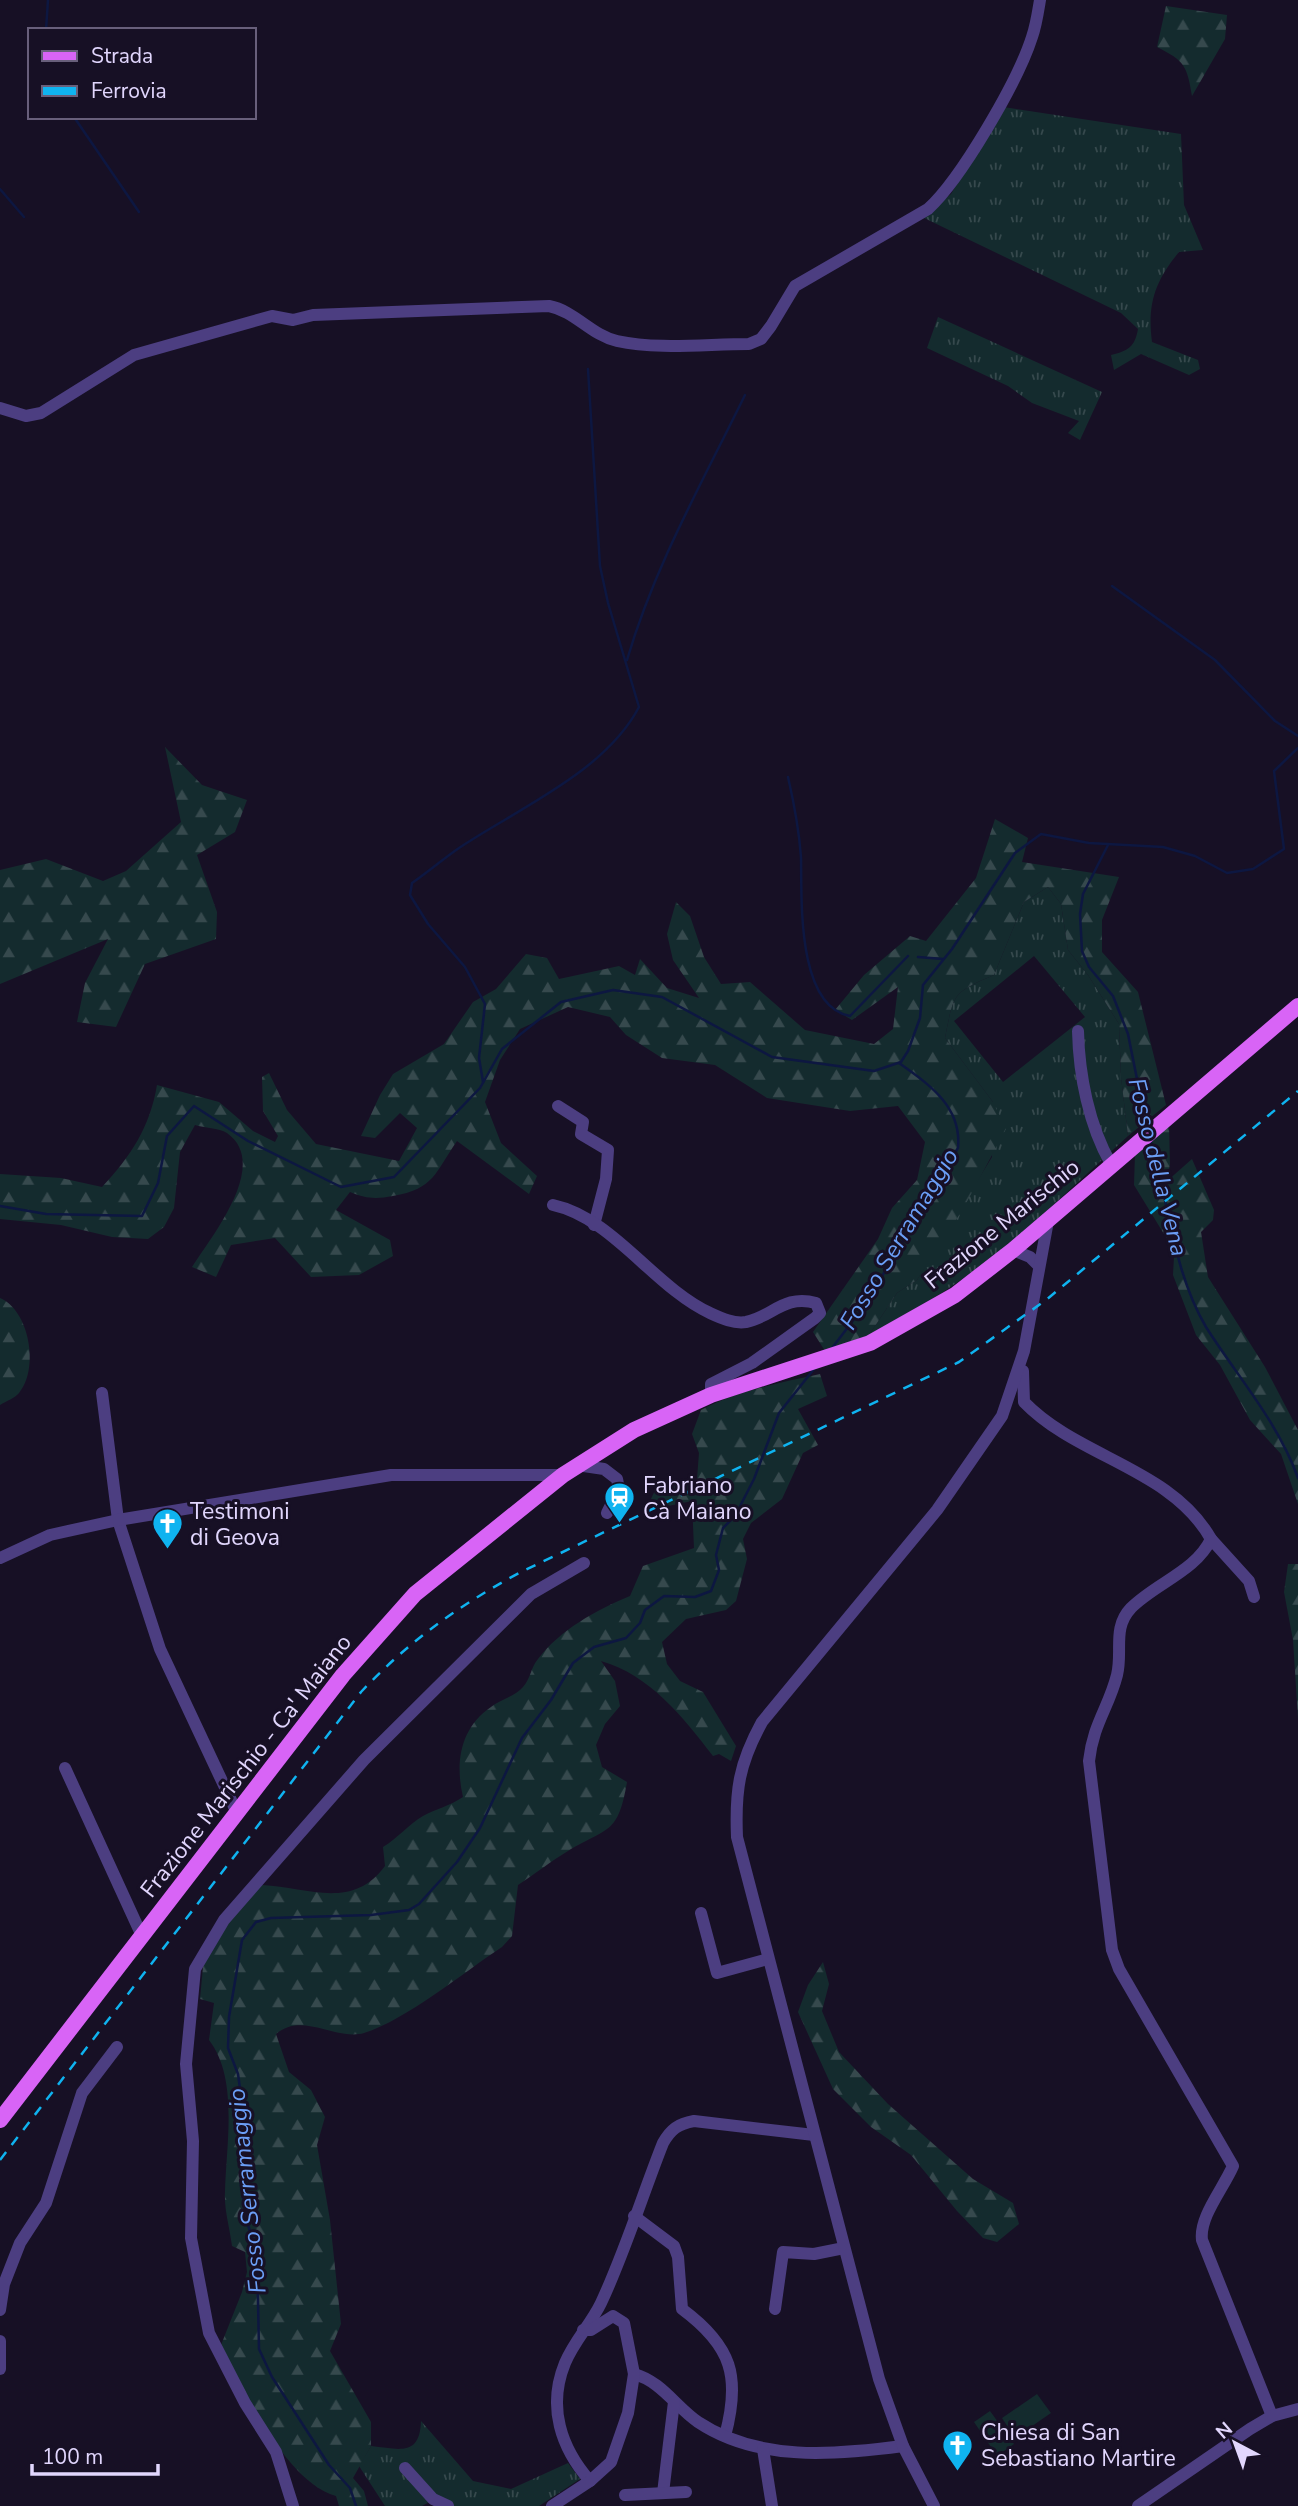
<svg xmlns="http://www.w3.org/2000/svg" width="1298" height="2506" font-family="'Nunito Sans',sans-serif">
<defs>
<pattern id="grass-tufts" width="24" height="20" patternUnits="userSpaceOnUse" patternTransform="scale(1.75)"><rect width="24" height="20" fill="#142b2e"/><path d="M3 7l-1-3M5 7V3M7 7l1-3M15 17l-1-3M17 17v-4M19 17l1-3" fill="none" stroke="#36494d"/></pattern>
<pattern id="forest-firs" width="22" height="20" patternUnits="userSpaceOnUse" patternTransform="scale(1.75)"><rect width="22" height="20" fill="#142b2e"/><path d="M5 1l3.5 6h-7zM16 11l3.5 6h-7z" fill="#36494d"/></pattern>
</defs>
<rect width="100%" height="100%" fill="#171025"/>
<g fill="url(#grass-tufts)" fill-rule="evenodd">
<path d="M1003,107L1181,134L1184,205L1203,250L1179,252C1155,281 1147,304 1152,342L1198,360L1200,369L1189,375L1141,354L1114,370L1111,355C1128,351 1135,347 1138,329L1121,313L922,217L951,194Z"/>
<polygon points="938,317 1102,392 1080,440 1068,433 1079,421 1032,403 1008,386 927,348"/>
<path d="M1048,887L1061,904L1068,950L1088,975L1119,1024L1121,1077L1128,1136L1001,1253L940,1294L869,1335L897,1293L917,1280L992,1157L993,1102L945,1038C954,993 952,993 994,975L1024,902ZM1034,956L1085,1017L1003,1082L954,1021Z"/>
<path d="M421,2421L473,2481L511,2489L568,2463L580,2479L539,2506H448L433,2500L422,2506H385L359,2466L371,2446C399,2449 420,2457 421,2421Z"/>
</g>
<g fill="url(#forest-firs)">
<path d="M1166,6L1227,15L1225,39L1192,96C1187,66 1185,61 1157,47Z"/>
<polygon points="165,747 202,785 247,800 235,832 197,855 217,912 216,939 145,964 116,1027 77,1022 85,983 108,939 0,984 0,870 46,859 103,881 126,871 181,822"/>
<path d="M995,819L1028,838L1022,862L1119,877L1102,920V952L1138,992L1166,1105L1128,1136L1121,1077L1119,1024L1088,975L1068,950L1061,904L1048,887L1024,902L994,975C952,993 954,993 945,1038L993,1102L1006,1129L963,1209L917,1280L897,1293L869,1335L825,1351L813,1332L878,1239L892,1208L917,1180L925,1142L898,1106L850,1111L767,1098L715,1065L662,1058L626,1035L610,1017L568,1007L520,1029L500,1060L485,1102L501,1143L537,1176L529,1194L457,1141C435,1173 434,1189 393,1196C376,1199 367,1199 350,1192L336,1210L390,1240L393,1256L359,1275L311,1277L275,1238L231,1245L216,1277L192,1267C211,1237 271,1164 227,1133C219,1128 204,1128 195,1125L180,1152L174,1208L164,1227L148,1239L112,1237L61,1225L0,1219V1174L61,1178L102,1187C131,1156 150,1127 157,1085L219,1102L253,1131L275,1142L278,1136L263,1111L262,1077L269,1073L287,1110L316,1144L399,1161L417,1128L400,1113L375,1138L361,1136L380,1095L393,1074L444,1044L473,1002L496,989L526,954L547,958L559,979L619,966L635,975L640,959L667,988L699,998L673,960L667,934L676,902L690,916L704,957L721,984L750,982L805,1030L874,1044L893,1029L898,987L852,1020L835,1010L864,975L910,936L926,941L976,878Z"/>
<polygon points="1169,1124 1170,1165 1166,1182 1192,1159 1214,1210 1213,1220 1201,1232 1208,1277 1265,1367 1298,1430 1298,1504 1281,1454 1250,1420 1220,1365 1196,1335 1173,1275 1174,1257 1167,1239 1134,1185 1135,1154"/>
<path d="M0,1298C29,1310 40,1368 19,1393C15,1398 6,1401 0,1405Z"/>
<path d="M820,1374L827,1396L798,1409L818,1445L803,1453L782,1499L751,1523L743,1539L747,1559L736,1601L726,1610L686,1619L662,1642L667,1664L680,1681L703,1692L736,1746L731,1761L719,1754L713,1756C683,1717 650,1675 601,1661L615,1681L620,1706L605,1724L596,1745L602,1767L627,1782C618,1835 608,1827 568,1851C551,1861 535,1874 518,1885L512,1936L502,1947C464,1972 406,2020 364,2033C336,2041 302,2011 276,2034L289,2072L311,2090L325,2117L317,2145L330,2220L341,2324L330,2351L371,2422V2446L353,2478L364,2491L368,2506H339L336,2496C285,2482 244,2389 221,2345L242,2292L247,2272L245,2252L232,2246C230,2229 224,2210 225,2192C226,2145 239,2079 209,2040L214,2003L200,1999L203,1967L219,1931L262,1885C307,1887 352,1911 385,1866L383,1847C398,1838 409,1824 423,1816C436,1809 450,1806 463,1797C455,1763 460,1728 491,1707C500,1700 516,1696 523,1687C530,1680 531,1667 538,1659C560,1630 596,1610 630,1596L643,1566L694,1548L692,1501L668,1506L650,1501L658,1484L697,1479L699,1453L692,1434L701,1410C737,1391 779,1383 820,1374Z"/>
<polygon points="1288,1564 1298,1564 1298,1719 1293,1640 1284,1592"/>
<polygon points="823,1962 829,1984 822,2011 839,2052 888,2104 973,2179 1013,2203 1019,2224 997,2242 983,2238 957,2211 911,2155 871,2127 833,2089 798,2012 808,1985"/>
</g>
<g fill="#142b2e">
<polygon points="1037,2394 1051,2413 1015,2438 1002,2418"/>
<polygon points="990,2411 1014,2444 997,2456 974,2422"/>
</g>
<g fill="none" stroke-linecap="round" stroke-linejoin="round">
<g stroke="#0d1741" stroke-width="2.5">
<polyline points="46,30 48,0"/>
<polyline points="74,117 139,212"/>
<polyline points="0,189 24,217"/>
<polyline points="1112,586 1215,660 1275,721 1298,736"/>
<path d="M627,660C655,565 702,483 745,395"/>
<path d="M788,777C794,803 799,830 801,857C802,897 796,1006 850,1016L908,956"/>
<polyline points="1108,845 1083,894 1080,914 1082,951 1089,967 1113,996 1128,1034 1147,1129"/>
<polyline points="918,957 943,959"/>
<path d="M483,1082L479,1058L485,1004L465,967L428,924L410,895L412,883C428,872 443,859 459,848C517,809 605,772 639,707L608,603L600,566L588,369"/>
<path d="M1151,1142C1169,1203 1173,1271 1206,1327C1237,1376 1278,1422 1298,1478"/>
<polyline points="0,1206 46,1214 142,1216 158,1183 167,1136 194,1106 248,1141 341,1187 394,1177 480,1088 502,1049 561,1002 613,990 662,997 772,1057 874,1071 901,1062 908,1051 920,1018 923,985 952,949 1015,853 1041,834 1089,843 1163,847 1195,856 1227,873 1253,869 1284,849 1274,771 1298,748"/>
<path d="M832,1348L865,1305L958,1148C962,1107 930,1085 899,1063"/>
<polyline points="356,2506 350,2488 329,2465 272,2377 259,2349 257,2253 248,2225 241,2186 242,2103 238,2074 228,2048 229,2017 242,1940 256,1922 271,1918 371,1915 409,1910 419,1904 457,1862 480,1828 522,1738 551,1700 573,1663 594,1647 626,1638 640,1623 645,1610 664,1596 695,1597 711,1591 719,1570 716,1555 723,1528 735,1516 754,1479 779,1413 814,1369"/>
</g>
<g stroke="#4c3e81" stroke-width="12">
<path d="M0,408L26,416L41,413L134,355L272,316L293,320L313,315L549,306C575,311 591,335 617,341C658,350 706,344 749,344L761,339L771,326L795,286L928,209C961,179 1018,81 1032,37C1036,26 1038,12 1040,0"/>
<path d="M1078,1031C1079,1075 1089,1126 1111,1164"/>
<polyline points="558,1106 583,1122 581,1134 608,1150 606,1179 594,1225"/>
<path d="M553,1205C613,1218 654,1287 710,1313C721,1318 734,1324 746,1322C772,1317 784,1294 816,1303L820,1313L815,1318L752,1363L711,1384V1395"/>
<polyline points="1013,1250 1030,1257 1039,1266"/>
<path d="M1023,1371L1024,1402C1078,1458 1171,1468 1211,1539C1196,1571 1156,1583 1131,1608C1112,1628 1123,1651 1117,1675C1109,1707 1093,1724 1089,1761L1112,1950L1119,1969L1233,2166C1223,2189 1199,2217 1202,2240L1272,2416"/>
<polyline points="102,1393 118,1520 160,1649 237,1813"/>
<polyline points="577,1465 604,1469 617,1479 619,1489 607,1513"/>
<polyline points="1211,1539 1249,1581 1254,1597"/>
<polyline points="0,1558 50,1535 118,1520 391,1475 563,1475"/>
<polyline points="65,1768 142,1936"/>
<polyline points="701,1913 717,1973 768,1959"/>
<path d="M634,2216L674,2246L678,2257L682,2309C732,2346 741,2377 725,2436"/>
<polyline points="775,2309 783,2252 814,2254 844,2248"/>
<polyline points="0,2310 4,2284 20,2243 46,2203 82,2093 117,2047"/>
<polyline points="0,2341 0,2369"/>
<path d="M634,2374C661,2381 676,2407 698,2422C758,2462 835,2455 903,2446"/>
<polyline points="763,2449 772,2506"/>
<polyline points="405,2468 433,2499 448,2506"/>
<path d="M590,2481C561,2448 547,2407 565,2363C574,2341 591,2324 601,2303C625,2252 642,2196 663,2143C671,2129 678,2124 694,2121L814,2135"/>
<polyline points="663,2493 674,2402"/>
<polyline points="625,2495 686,2492"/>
<polyline points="293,2506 276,2452 245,2403 209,2333 191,2238 193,2141 186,2064 195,1969 224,1920 364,1760 531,1594 584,1563"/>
<polyline points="552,2506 590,2481 611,2462 628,2413 634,2374 624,2323 613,2316 591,2330 583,2330"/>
<path d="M934,2506L903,2446L879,2379L737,1837C735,1790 739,1764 762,1722L937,1510L1002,1416L1024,1351L1048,1221"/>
<polyline points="1138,2506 1250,2429 1272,2416 1298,2409"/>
</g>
<polyline stroke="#d864f6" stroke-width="16" points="0,2120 343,1675 415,1594 563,1475 634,1430 711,1395 870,1343 955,1295 1013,1250 1298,1006"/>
<path stroke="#0fb3f0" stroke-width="2.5" stroke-dasharray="10 9" stroke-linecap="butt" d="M0,2160L361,1692C408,1642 458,1606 519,1573L959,1362L1046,1300L1298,1091"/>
</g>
<defs>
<symbol id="station-pin" viewBox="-11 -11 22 30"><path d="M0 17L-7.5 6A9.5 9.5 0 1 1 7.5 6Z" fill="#0fb3f0" stroke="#171025"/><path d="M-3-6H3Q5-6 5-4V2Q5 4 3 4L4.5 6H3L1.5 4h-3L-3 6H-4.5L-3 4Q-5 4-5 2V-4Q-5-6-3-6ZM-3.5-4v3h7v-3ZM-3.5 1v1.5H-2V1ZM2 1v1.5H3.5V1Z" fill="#fff"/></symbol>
<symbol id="church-pin" viewBox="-11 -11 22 30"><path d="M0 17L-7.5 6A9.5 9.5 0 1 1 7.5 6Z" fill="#0fb3f0" stroke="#171025"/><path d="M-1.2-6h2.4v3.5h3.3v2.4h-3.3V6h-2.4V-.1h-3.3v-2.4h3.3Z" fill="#fff"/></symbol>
</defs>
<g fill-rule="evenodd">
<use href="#station-pin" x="602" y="1480" width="35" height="47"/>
<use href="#church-pin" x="150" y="1506" width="35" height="47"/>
<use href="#church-pin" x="940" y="2428" width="35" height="47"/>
</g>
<g text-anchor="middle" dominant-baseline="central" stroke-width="6" stroke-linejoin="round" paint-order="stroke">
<g font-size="23" fill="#e1d6fd" stroke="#171025">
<text transform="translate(1002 1224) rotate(-39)">Frazione Marischio</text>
<text transform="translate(246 1766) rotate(-52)">Frazione Marischio - Ca' Maiano</text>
</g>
<g font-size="23" fill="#e1d6fd" stroke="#171025" text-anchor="start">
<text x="643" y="1485">Fabriano<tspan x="643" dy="26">Cà Maiano</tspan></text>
<text x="190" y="1511">Testimoni<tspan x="190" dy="26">di Geova</tspan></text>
<text x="981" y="2432">Chiesa di San<tspan x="981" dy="26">Sebastiano Martire</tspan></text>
</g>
<g font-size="24" font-style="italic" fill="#6b9ef6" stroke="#171025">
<text transform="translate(1158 1167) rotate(76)">Fosso della Vena</text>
<text transform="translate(899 1239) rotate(-59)">Fosso Serramaggio</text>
<text transform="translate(247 2191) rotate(-96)">Fosso Serramaggio</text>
</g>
</g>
<rect x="28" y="28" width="228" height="91" fill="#171025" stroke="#685f7b" stroke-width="2"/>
<rect x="42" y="51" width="35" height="10" fill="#d864f6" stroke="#685f7b" stroke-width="2"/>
<text x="91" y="63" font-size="21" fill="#e1d6fd">Strada</text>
<rect x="42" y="86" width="35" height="10" fill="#0fb3f0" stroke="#685f7b" stroke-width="2"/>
<text x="91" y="98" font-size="21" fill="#e1d6fd">Ferrovia</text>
<g transform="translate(1235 2443) rotate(319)" stroke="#171025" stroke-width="5" paint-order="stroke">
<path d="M0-5L12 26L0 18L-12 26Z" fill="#e1d6fd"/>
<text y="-10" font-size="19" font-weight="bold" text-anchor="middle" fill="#e1d6fd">N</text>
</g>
<path d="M32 2464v10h126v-10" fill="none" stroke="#e1d6fd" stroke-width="3.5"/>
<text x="42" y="2464" font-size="21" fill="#e1d6fd" stroke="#171025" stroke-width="5" paint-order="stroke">100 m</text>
</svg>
